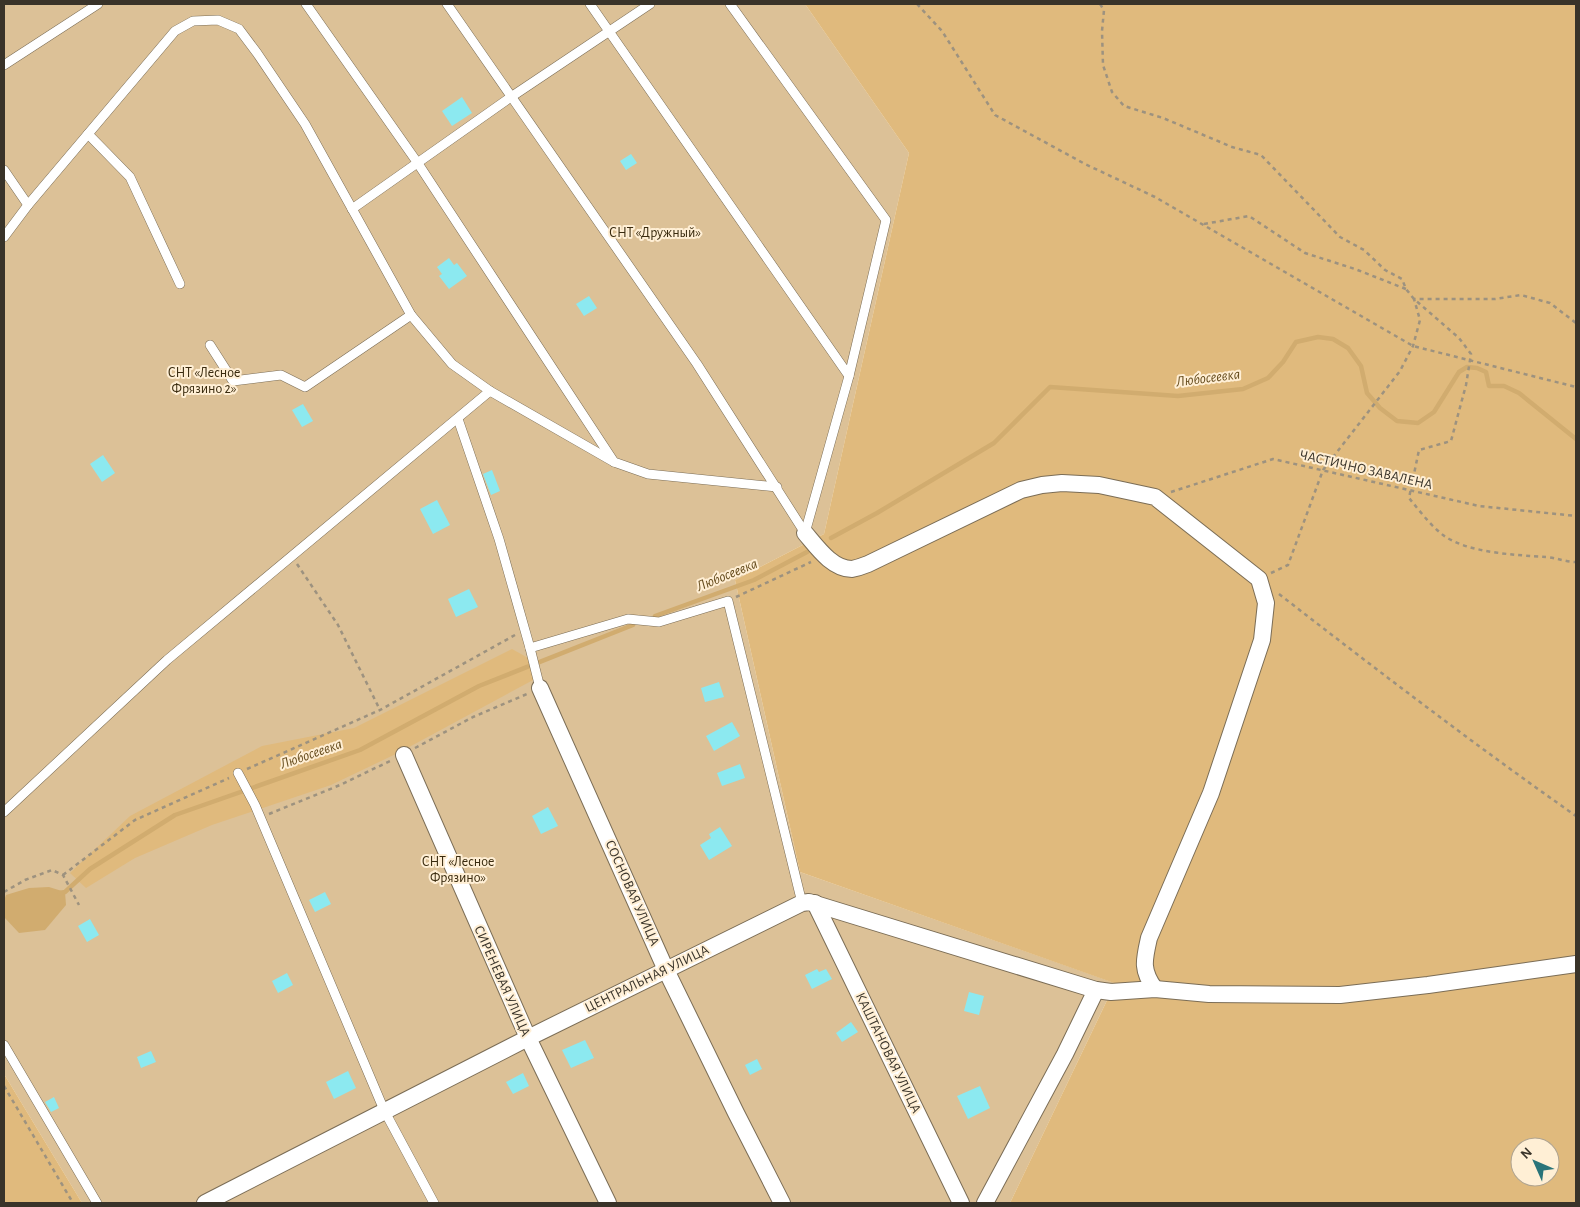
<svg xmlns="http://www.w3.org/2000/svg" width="1580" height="1207" font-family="'Alegreya Sans',sans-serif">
<rect width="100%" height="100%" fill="#ffefd5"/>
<polygon fill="#dcc197" points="4,4 805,4 909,153 824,534 735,580 800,872 1115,983 1111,992 1010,1203 82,1203 4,1074"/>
<g fill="#e0ba7d" fill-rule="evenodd">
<path d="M805,4H1576V1203H1010L1111,992L1114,983L800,872L735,580L824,534L909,153ZM1520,1147H1550V1177H1520Z"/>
<polygon points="512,649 530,659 535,679 400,752 331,785 212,825 135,858 86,888 70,873 130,816 262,746 354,728"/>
<polygon points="4,1074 82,1203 4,1203"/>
</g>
<polygon fill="#d1ac6f" points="49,887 65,892 66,905 45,930 19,933 4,917 4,901 6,895 29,888"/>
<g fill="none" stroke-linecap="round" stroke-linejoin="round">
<g stroke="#d1ac6f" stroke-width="4.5">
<polyline points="831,538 877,513 994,443 1050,387 1178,396 1243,389 1268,378 1283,362 1296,342 1318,337 1333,339 1348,348 1361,366 1367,393 1380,408 1397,421 1418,423 1434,412 1459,372 1467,367 1477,368 1486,372 1489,386 1504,386 1519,393 1576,439"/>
<polyline points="655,616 754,580 807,552"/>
<polyline points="60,893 65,892 90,869 175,815 360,750 479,686 633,625"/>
</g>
</g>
<g fill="#8ce9f0">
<polygon points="462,97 472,113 452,126 442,111"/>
<polygon points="631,154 637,163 626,170 620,161"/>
<polygon points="449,258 454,265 457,263 467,276 449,289 439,276 442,274 437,267"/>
<polygon points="589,296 597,308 584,316 576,304"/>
<polygon points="303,404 313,421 302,427 292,410"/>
<polygon points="103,455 115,473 102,482 90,464"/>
<polygon points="492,470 500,491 491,495 483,474"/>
<polygon points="437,500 450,525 433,534 420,509"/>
<polygon points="469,589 478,607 456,617 448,599"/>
<polygon points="719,682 724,697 705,702 701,688"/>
<polygon points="732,722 740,736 714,751 706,736"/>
<polygon points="740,764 745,778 722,786 717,773"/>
<polygon points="548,807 558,826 541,834 532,816"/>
<polygon points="720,827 732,846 709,860 700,845 711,838 709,834"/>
<polygon points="325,892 331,904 315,912 309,900"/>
<polygon points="90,919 99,935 87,942 78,926"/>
<polygon points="817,969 819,972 826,969 832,979 812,989 805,975"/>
<polygon points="287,973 293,985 278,993 272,981"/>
<polygon points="969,992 984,996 979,1015 964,1011"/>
<polygon points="851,1022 858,1032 842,1042 836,1033"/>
<polygon points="585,1040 594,1058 571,1068 562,1050"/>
<polygon points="151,1051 156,1062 141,1068 137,1057"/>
<polygon points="757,1059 762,1069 750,1075 745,1065"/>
<polygon points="348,1071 356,1088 334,1099 326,1082"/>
<polygon points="523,1073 529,1086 513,1094 506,1082"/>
<polygon points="980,1086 990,1108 968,1119 957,1096"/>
<polygon points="54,1097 59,1108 51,1112 45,1102"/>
</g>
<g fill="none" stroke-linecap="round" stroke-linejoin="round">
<defs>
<g id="service">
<polyline points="306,4 417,162 614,462 648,474 777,487"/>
<polyline points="447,4 697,364 805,533"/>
<polyline points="590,4 849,376 886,220 730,4"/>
<polyline points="4,65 98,4"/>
<polyline points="88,134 130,177 180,284"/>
<polyline points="4,170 28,205"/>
<polyline points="352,209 511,97 650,4"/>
<polyline points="4,237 28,205 175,31 193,21 218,20 239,29 257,53 305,124 411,315 452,364 490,391 614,462"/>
<polyline points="210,345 233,381 281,375 305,387 411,315"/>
<polyline points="458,419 499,539 530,648 628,619 659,622 728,601 802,903"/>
<polyline points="805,533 849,376"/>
<polyline points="530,648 540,688"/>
<polyline points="238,773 255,805 384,1110 434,1203"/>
<polyline points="4,812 167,660 490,391"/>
<polyline points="4,1045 97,1203"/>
</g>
<g id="minor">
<path d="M805,533C817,547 832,569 852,569C857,568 863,566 868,564L1021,490L1042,485L1062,483L1099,485L1155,497L1259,579L1266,603L1262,640L1211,793L1149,938C1144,960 1141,970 1155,989"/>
<polyline points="540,688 666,970 736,1113 782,1203"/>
<polyline points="404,755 528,1038 608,1203"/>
<polyline points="815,903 961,1203"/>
<polyline points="205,1203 528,1038 802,903 809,902 1096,990 1111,992 1155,989 1209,994 1340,995 1428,985 1576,964"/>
<polyline points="985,1203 1065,1054 1096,990"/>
</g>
</defs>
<use href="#service" stroke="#7b6d56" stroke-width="10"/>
<use href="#minor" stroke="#7b6d56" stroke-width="18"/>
<g stroke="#9d927f" stroke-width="2.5" stroke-dasharray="4 4" stroke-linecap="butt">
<polyline points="917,4 942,31 995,115 1085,164 1155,197 1413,346 1576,387"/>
<path d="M1100,4L1104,10L1102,31L1103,65L1112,92L1124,106L1163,118L1232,147L1261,155L1340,237L1364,250L1385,270L1402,279L1406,289L1414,299L1459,338L1471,354L1466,385L1451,441L1419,450L1409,498C1419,510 1430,525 1443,535C1467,553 1516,555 1546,557C1557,558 1566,562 1576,562"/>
<polyline points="1204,224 1249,216 1305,253 1355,269 1406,289"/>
<polyline points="1171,492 1273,459 1479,506 1576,516"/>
<polyline points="297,564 338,625 380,710"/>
<polyline points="1271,573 1288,565 1323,470 1400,371 1413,346 1420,320 1414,299 1495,299 1521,295 1550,303 1576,323"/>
<path d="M1279,594C1377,670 1475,745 1576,816"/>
<polyline points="736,597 811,562"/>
<polyline points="415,748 473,717 527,694"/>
<polyline points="247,769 380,710 515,635"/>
<polyline points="269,814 340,785 390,761"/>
<polyline points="63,875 135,820 229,778"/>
<polyline points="4,892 25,880 52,870 63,875 79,905"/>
<polyline points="4,1086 73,1203"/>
</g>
<use href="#service" stroke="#fff" stroke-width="9"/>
<use href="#minor" stroke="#fff" stroke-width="16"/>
</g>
<g text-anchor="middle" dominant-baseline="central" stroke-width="4" stroke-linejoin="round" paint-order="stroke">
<g font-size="14" fill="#392a0e" stroke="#ffefd5">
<text x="655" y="233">СНТ «Дружный»</text>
<text x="204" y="373">СНТ «Лесное<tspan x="204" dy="16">Фрязино 2»</tspan></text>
<text x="458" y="862">СНТ «Лесное<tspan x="458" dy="16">Фрязино»</tspan></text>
</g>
<g font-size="14" fill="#393329" stroke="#ffefd5">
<text transform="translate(1366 470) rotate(13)">ЧАСТИЧНО ЗАВАЛЕНА</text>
<text transform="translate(632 893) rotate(66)">СОСНОВАЯ УЛИЦА</text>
<text transform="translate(647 979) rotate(-26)">ЦЕНТРАЛЬНАЯ УЛИЦА</text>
<text transform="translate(502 981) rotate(66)">СИРЕНЕВАЯ УЛИЦА</text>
<text transform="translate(888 1053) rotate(64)">КАШТАНОВАЯ УЛИЦА</text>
</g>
<g font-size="15" font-style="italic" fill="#654b1c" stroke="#ffefd5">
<text transform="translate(1208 378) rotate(-7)">Любосеевка</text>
<text transform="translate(727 575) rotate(-22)">Любосеевка</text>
<text transform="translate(311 754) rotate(-19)">Любосеевка</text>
</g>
</g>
<rect width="1580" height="1207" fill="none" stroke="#393329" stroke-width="10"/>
<g transform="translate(1535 1162) rotate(315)"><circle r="24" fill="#ffefd5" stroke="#b0a490"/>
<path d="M0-4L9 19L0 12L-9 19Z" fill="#2a7479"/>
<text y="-8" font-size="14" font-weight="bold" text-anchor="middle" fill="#393329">N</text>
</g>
</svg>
